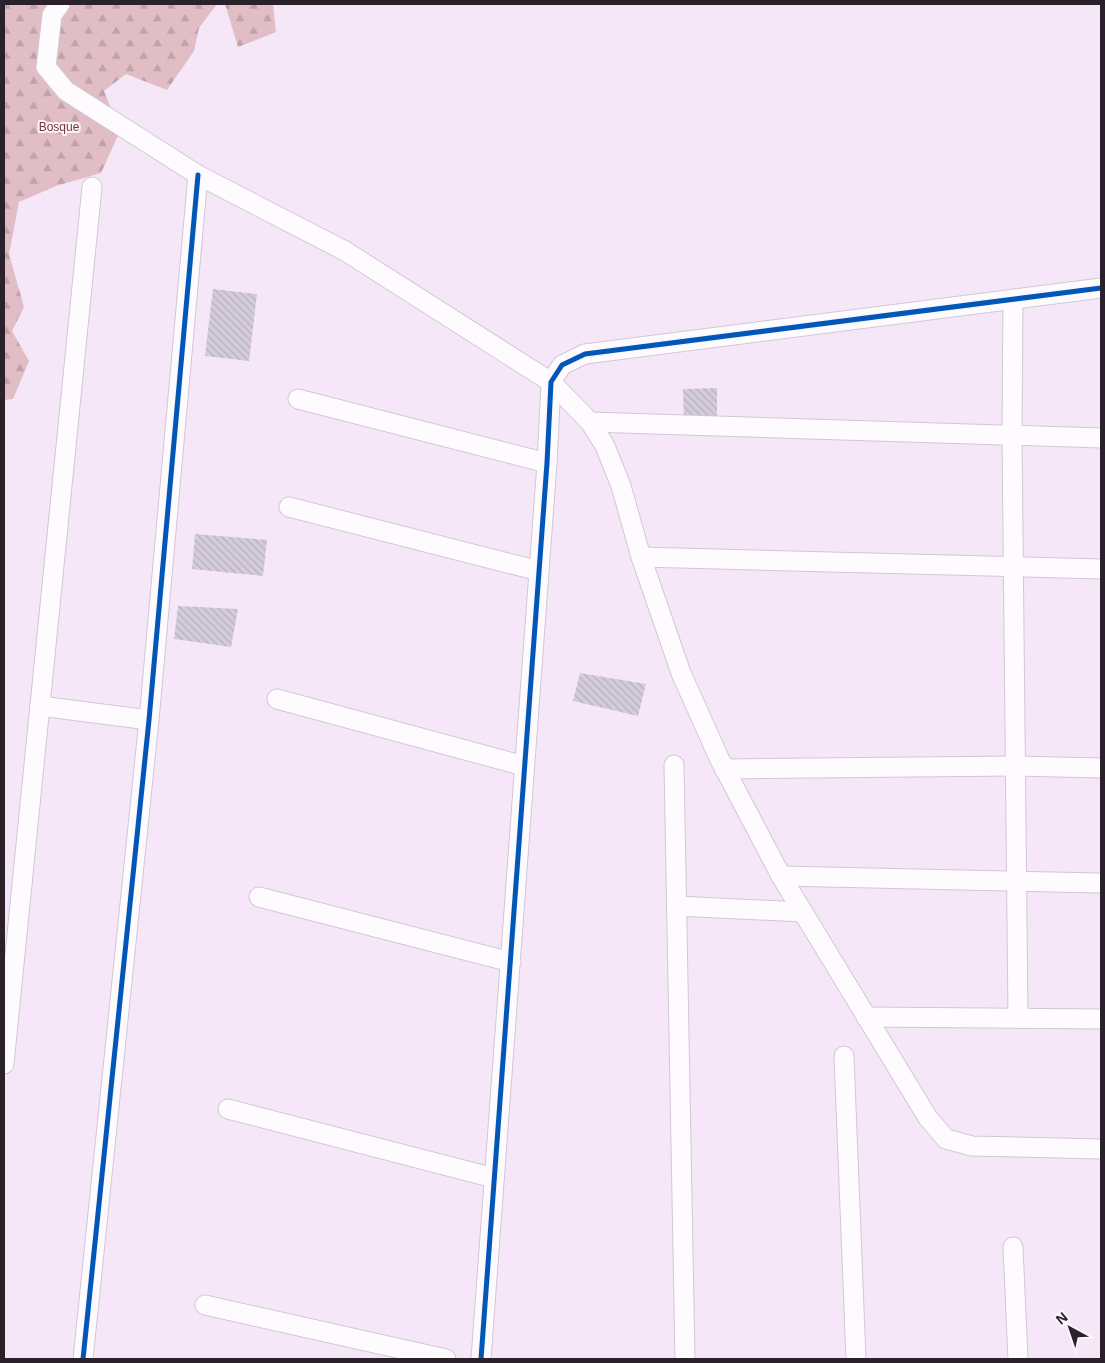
<svg xmlns="http://www.w3.org/2000/svg" width="1105" height="1363" font-family="Arial,sans-serif">
<defs>
<pattern id="forest-firs" width="22" height="20" patternUnits="userSpaceOnUse" patternTransform="scale(1.25)"><rect width="22" height="20" fill="#e1bdc5"/><path d="M5 1l3.5 6h-7zM16 11l3.5 6h-7z" fill="#c1a2a9"/></pattern>
<pattern id="building-back-hatch" width="6" height="6" patternUnits="userSpaceOnUse" patternTransform="scale(1.25)"><rect width="6" height="6" fill="#d4ccdb"/><path d="M-1 5l2 2M0 0l6 6M5-1l2 2" fill="none" stroke="#b6afbc"/></pattern>
</defs>
<rect width="100%" height="100%" fill="#f6e7f8"/>
<g fill="url(#forest-firs)">
<polygon points="4,4 217,4 199,28 194,51 167,90 126,74 104,91 120,131 101,173 56,186 19,202 9,254 24,307 12,331 29,361 13,399 4,400"/>
<polygon points="225,4 273,4 276,32 238,47"/>
</g>
<g fill="url(#building-back-hatch)">
<polygon points="213,289 257,294 249,361 205,356"/>
<polygon points="717,388 717,420 684,420 683,389"/>
<polygon points="195,534 267,540 263,576 192,569"/>
<polygon points="178,606 238,609 231,647 174,639"/>
<polygon points="580,673 646,684 638,716 573,701"/>
</g>
<g fill="none" stroke-linecap="round" stroke-linejoin="round">
<defs>
<g id="street">
<polyline points="60,4 52,15 46,67 66,91 198,175 345,251 551,382 590,422 1101,438"/>
<polyline points="1013,299 1012,435 1018,1018"/>
<polyline points="298,399 547,463"/>
<polyline points="590,422 605,446 621,486 641,557 681,673 719,758 781,876 928,1118 946,1139 972,1146 1101,1149"/>
<polyline points="289,507 539,571"/>
<polyline points="641,557 1101,569"/>
<polyline points="277,699 524,766"/>
<polyline points="40,706 149,720"/>
<polyline points="674,765 685,1359"/>
<polyline points="724,769 1015,766 1101,768"/>
<polyline points="781,876 1101,883"/>
<polyline points="259,897 511,962"/>
<polyline points="677,906 803,912"/>
<polyline points="866,1017 1101,1019"/>
<polyline points="844,1056 856,1359"/>
<polyline points="4,1064 92,187"/>
<polyline points="228,1109 494,1178"/>
<polyline points="1013,1247 1018,1359"/>
<polyline points="205,1305 446,1359"/>
<polyline points="83,1359 149,720 198,175"/>
<polyline points="481,1359 547,463 551,382 562,365 585,354 1101,288"/>
</g>
</defs>
<use href="#street" stroke="#d2c7d4" stroke-width="21"/>
<use href="#street" stroke="#fefbfe" stroke-width="19"/>
<defs>
<g id="cycleway">
<polyline points="83,1359 149,720 198,175"/>
<polyline points="481,1359 547,463 551,382 562,365 585,354 1101,288"/>
</g>
</defs>
<use href="#cycleway" stroke="#fcf6fc" stroke-width="8"/>
<use href="#cycleway" stroke="#0057b8" stroke-width="5"/>
</g>
<g text-anchor="middle" dominant-baseline="central" stroke-width="4" stroke-linejoin="round" paint-order="stroke">
<g font-size="12" fill="#763538" stroke="#fcf6fc">
<text x="59" y="127">Bosque</text>
</g>
</g>
<rect width="1105" height="1363" fill="none" stroke="#2b212b" stroke-width="10"/>
<g transform="translate(1070 1328) rotate(320)" stroke="#fcf6fc" stroke-width="4" paint-order="stroke">
<path d="M0-4L9 19L0 12L-9 19Z" fill="#2b212b"/>
<text y="-8" font-size="14" font-weight="bold" text-anchor="middle" fill="#2b212b">N</text>
</g>
</svg>
